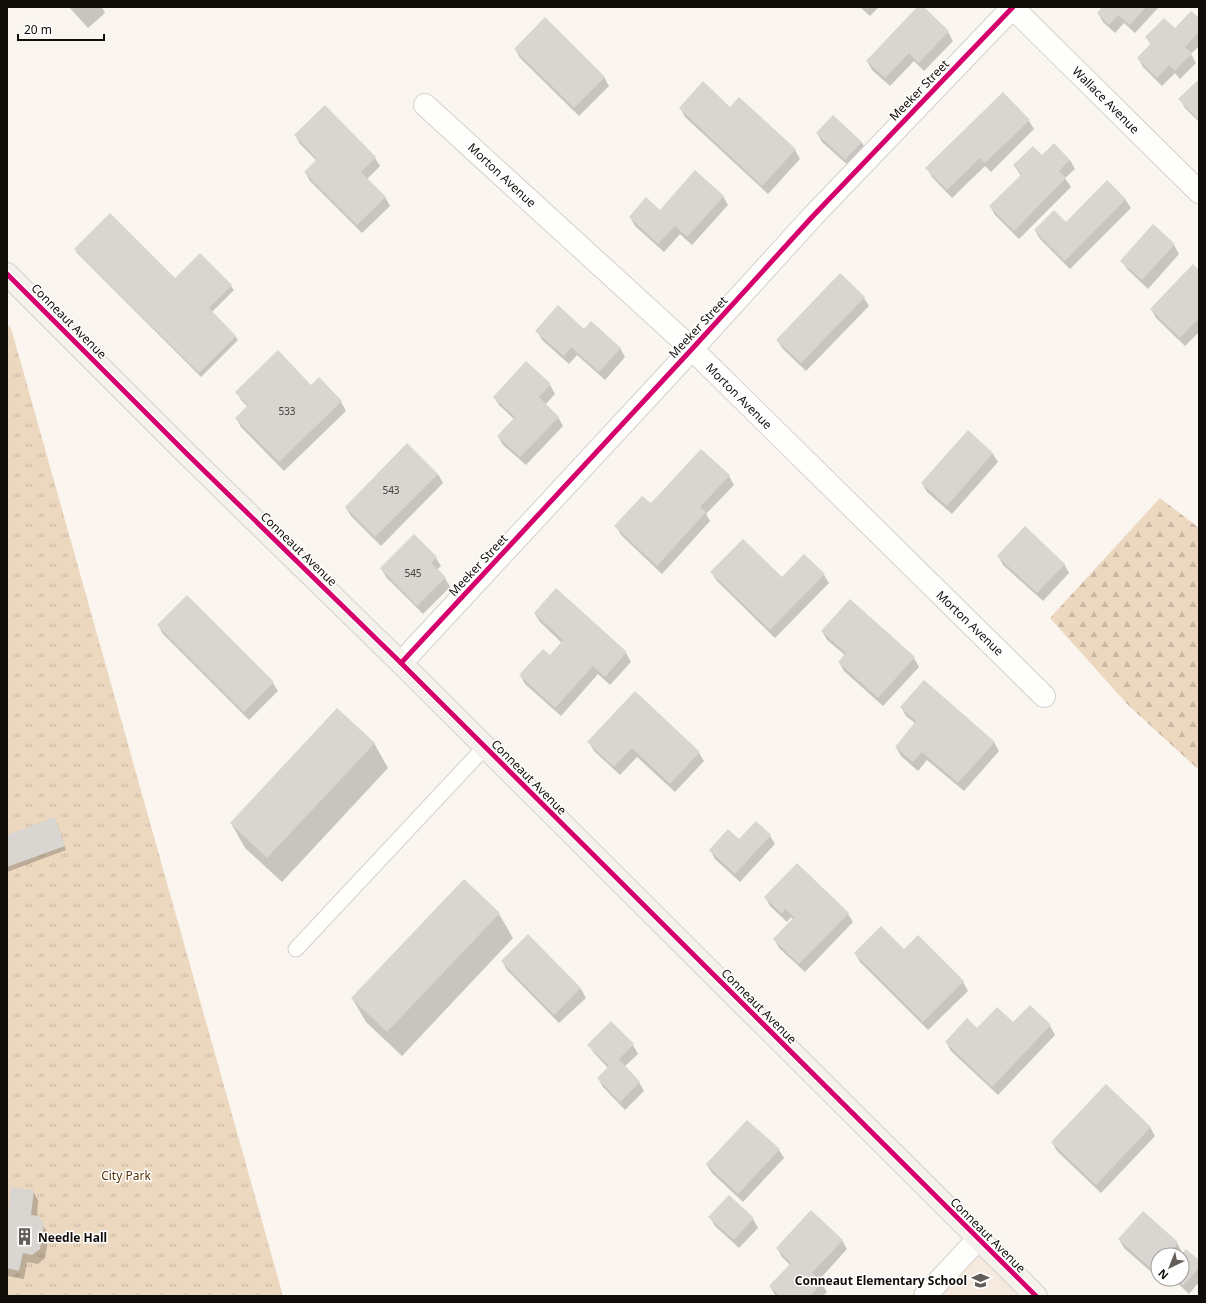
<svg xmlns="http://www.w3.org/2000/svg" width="1206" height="1303" font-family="'Noto Sans',sans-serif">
<defs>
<pattern id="forest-firs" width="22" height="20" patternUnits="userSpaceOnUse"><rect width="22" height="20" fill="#ecd7bf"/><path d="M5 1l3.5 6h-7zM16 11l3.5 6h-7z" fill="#c9b7a3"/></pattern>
<pattern id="park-tufts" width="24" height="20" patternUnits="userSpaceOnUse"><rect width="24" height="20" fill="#ecd7bf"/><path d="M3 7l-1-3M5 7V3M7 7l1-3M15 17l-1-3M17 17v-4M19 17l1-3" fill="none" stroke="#c9b7a3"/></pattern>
</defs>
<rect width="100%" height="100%" fill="#faf5ef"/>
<polygon fill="#f5eadd" points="978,1239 1036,1296 925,1296"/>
<polygon fill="url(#forest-firs)" points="1160,498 1199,528 1199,770 1129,706 1050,618"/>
<polygon fill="url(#park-tufts)" points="7,324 11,328 283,1296 7,1296"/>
<g fill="#0003">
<polygon points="69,7 102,7 105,13 88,28"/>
<polygon points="860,7 879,7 870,16"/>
<polygon points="919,7 922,7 948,32 953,41 924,71 914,61 890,86 872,70 867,61"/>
<polygon points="1104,7 1159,7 1135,33 1124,23 1115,33 1103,22 1098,13"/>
<polygon points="1199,20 1199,46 1191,54 1196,63 1180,79 1175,73 1162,86 1143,67 1138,58 1151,45 1147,38"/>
<polygon points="515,49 604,77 609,86 579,116 520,58"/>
<polygon points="1199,80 1199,122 1185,108 1180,99"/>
<polygon points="1003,94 1029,121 1034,129 991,172 985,166 952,198 932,177 927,168"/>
<polygon points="739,98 795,150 800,159 768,194 685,117 680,108 730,108"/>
<polygon points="833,116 862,143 867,151 851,168 822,142 817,133"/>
<polygon points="295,135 375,158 380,166 367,179 385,197 390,206 362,233 310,181 305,172 317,161 300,144"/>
<polygon points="1042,156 1070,160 1075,169 1065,178 1071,187 1019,239 995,215 990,206 1021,176 1014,165"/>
<polygon points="723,196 728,205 692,245 680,234 664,252 635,226 630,217"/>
<polygon points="1125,199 1131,208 1070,269 1040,239 1035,231 1066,223"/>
<polygon points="1153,226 1174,245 1179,254 1148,289 1127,269 1122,261"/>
<polygon points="75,249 175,280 200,254 231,286 234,290 212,312 235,336 238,340 201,377 77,253"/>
<polygon points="1199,271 1199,332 1185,346 1156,318 1151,309"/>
<polygon points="864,298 869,306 806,371 782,348 777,340"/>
<polygon points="537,331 584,331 620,348 625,357 605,380 577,355 569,364 542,340"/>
<polygon points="550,385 555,394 545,405 558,417 563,426 526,465 503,445 498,436 514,419 499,405 494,397"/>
<polygon points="311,386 341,402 346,411 284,471 241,427 236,418 248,407 242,401 236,392"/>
<polygon points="968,432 993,454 998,462 952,514 927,492 922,483"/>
<polygon points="438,474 443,483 381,546 351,516 346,508"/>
<polygon points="729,476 734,485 706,514 710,521 662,574 621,535 616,526 651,505"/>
<polygon points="998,556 1064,564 1069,573 1043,601 1003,565"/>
<polygon points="436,558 441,566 437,570 445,578 450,587 423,614 386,577 381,568"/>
<polygon points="711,572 782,579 824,575 829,583 775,638 717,581"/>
<polygon points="557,590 626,653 631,662 610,685 598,674 561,716 525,684 520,675 550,657 562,643 540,622 535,614"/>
<polygon points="158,625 273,683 278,691 249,720 163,634"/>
<polygon points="822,631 914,658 919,667 883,706 844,671 839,662 845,655 827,640"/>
<polygon points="901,707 994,742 999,751 964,791 927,760 918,771 901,756 896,747 916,724 906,716"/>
<polygon points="589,742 699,753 704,761 675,792 637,757 620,775 594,751"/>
<polygon points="374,743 388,768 282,882 245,848 231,823"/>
<polygon points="57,822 66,850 7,872 7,836"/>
<polygon points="770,836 775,844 740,882 715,859 710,850 739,840"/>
<polygon points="797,864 848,914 853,922 805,972 779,948 774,939 793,920 791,917 787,922 770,906 765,897"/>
<polygon points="499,914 513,938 402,1056 366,1022 352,998"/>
<polygon points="528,936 581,989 586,998 559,1023 507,970 502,961"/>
<polygon points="904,951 963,982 968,991 928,1030 860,962 855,953"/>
<polygon points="1030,1006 1050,1026 1055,1035 998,1095 951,1051 946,1042 977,1030 1013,1024"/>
<polygon points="611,1022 633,1045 638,1054 624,1067 639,1082 644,1091 625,1110 603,1087 598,1078 608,1068 594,1053 589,1045"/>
<polygon points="1150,1127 1155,1136 1101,1193 1057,1151 1052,1142"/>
<polygon points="779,1150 784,1158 743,1202 712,1173 707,1165"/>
<polygon points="33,1191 38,1200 37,1216 38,1217 49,1235 45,1258 38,1264 27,1262 24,1279 7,1276 7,1208"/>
<polygon points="729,1196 753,1219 758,1228 739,1248 715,1226 710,1217"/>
<polygon points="1144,1213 1177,1243 1182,1252 1180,1255 1158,1255 1158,1278 1124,1248 1119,1239"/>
<polygon points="842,1240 847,1249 819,1280 827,1292 823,1296 776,1296 775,1295 770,1286 790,1265 782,1257 777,1248"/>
<polygon points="1199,1262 1199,1282 1189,1294 1173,1279 1182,1279"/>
</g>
<g fill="#d9d5d0">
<polygon points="917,7 924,7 949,31 919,63 909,53 885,78 866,61"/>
<polygon points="1102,7 1146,7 1130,25 1118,15 1109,25 1097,13"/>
<polygon points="1191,11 1199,18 1199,32 1185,47 1192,53 1175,71 1169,65 1157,78 1137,58 1151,43 1145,37 1164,18 1175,28"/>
<polygon points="545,17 605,77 574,108 514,49"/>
<polygon points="1199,79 1199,120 1178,99"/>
<polygon points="703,81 730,107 739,97 796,149 762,186 679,108"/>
<polygon points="1003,92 1030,120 985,163 980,158 947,190 925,168"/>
<polygon points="325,105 376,157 361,172 386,197 357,225 304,172 317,159 294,135"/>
<polygon points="833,115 862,142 845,160 816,133"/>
<polygon points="1054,143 1070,160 1059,171 1066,178 1014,231 989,206 1022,174 1013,165 1033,146 1042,155"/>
<polygon points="695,170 724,196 687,237 675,226 658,244 629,217 646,197 660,210"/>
<polygon points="1107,180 1126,199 1065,261 1034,230 1054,210 1066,222"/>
<polygon points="110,213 175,278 200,253 232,285 209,308 236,336 199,373 74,249"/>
<polygon points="1153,224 1175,244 1142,280 1120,261"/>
<polygon points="1193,264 1199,270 1199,318 1180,338 1150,309"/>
<polygon points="840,273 865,297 801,363 776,340"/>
<polygon points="558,305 584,329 591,321 621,348 599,372 571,347 564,356 535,331"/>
<polygon points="278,350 311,385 319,377 342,401 279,462 235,418 248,405 235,392"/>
<polygon points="526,361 551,384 539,397 559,417 520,457 497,436 515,417 493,397"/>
<polygon points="968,430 993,453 947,506 921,483"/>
<polygon points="407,443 438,474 375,537 345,507"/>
<polygon points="701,449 730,475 700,507 706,512 657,566 614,526 642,496 651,503"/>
<polygon points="1025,526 1065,564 1037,593 997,556"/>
<polygon points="414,534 437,557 431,563 446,577 417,606 380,568"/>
<polygon points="743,539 782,577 804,554 825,574 770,630 710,572"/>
<polygon points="556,588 627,652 605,677 593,666 555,708 519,675 543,649 550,655 563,640 534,613"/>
<polygon points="187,595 274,682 244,712 157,625"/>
<polygon points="850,599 915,657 878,698 838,662 846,653 821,631"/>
<polygon points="924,680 995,742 958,783 922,752 913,762 895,747 916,721 900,707"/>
<polygon points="635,691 700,752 670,784 632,748 614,767 587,742"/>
<polygon points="337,708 375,743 267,858 230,823"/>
<polygon points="55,817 65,846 7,867 7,835"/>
<polygon points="756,821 771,835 735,874 709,850 728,829 739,839"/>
<polygon points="797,863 849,913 799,964 773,939 794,917 785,909 782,914 764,897"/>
<polygon points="464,879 500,913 387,1032 351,998"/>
<polygon points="881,926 904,949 918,935 964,981 923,1022 854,953"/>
<polygon points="528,934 581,988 554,1015 501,961"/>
<polygon points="1030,1005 1051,1025 992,1087 945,1042 967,1018 977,1028 997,1007 1013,1022"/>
<polygon points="611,1021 634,1044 619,1059 640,1082 620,1102 597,1078 609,1066 587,1045"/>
<polygon points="1106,1084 1151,1127 1096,1185 1051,1142"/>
<polygon points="747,1120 780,1149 738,1194 706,1164"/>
<polygon points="11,1187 34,1190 31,1215 39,1216 44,1225 40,1249 32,1255 23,1253 19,1271 7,1268 7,1207 9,1205"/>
<polygon points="729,1195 754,1218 734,1240 708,1217"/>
<polygon points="811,1210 843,1240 812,1273 823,1282 810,1296 780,1296 769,1286 791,1263 776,1248"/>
<polygon points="1143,1211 1178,1242 1173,1249 1180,1255 1158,1255 1158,1270 1156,1273 1118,1239"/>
<polygon points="1186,1249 1199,1260 1199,1268 1183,1286 1176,1279 1182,1279 1181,1255"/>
</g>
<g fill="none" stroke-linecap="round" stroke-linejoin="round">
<defs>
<polyline id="lane" points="296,949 485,747"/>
<g id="street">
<polyline points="1012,7 1199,192"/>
<polyline points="425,105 692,349 1044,696"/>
<polyline points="401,663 692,349 813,216 1013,7"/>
<polyline points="925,1296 978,1239"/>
</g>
<polyline id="secondary" points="7,274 186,453 401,663 1036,1296"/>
</defs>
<use href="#lane" stroke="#d5d1cb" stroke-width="17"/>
<use href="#street" stroke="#d5d1cb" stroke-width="24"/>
<use href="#secondary" stroke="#d5d1cb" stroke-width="24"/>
<use href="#lane" stroke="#fefefd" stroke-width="15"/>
<use href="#street" stroke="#fefefd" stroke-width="22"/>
<use href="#secondary" stroke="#f5f1ec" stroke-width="22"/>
<defs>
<g id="cycleway">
<polyline points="7,274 186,453 401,663 1036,1296"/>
<polyline points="401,663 692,349 813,216 1013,7"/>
</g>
</defs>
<use href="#cycleway" stroke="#fff" stroke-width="8"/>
<use href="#cycleway" stroke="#d6006c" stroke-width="5"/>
</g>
<defs>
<symbol id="building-bare" viewBox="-9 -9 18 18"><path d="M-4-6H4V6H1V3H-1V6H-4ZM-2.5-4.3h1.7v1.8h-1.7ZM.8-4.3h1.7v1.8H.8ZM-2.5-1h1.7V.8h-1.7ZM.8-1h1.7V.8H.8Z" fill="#635e5a" stroke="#fff" stroke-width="2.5" paint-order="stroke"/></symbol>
<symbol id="school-bare" viewBox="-9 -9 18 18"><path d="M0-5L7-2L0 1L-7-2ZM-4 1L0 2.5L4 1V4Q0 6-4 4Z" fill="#635e5a" stroke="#fff" stroke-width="2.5" paint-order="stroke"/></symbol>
</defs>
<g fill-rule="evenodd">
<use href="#building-bare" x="12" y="1224" width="25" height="25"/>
<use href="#school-bare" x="968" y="1268" width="25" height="25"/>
</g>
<g text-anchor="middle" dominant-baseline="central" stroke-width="3" stroke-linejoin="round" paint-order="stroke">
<g font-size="10" fill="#433f3b">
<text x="287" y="411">533</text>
<text x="391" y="490">543</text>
<text x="413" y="573">545</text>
</g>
<g font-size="12" fill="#110d09" stroke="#fff">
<text transform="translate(919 90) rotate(-46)">Meeker Street</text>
<text transform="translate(1106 100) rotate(45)">Wallace Avenue</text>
<text transform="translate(502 175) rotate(43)">Morton Avenue</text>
<text transform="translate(69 321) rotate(45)">Conneaut Avenue</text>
<text transform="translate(698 327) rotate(-47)">Meeker Street</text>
<text transform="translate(739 396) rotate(45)">Morton Avenue</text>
<text transform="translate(299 549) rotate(44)">Conneaut Avenue</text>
<text transform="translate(478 565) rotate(-47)">Meeker Street</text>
<text transform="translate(970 623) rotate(44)">Morton Avenue</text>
<text transform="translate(529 777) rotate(45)">Conneaut Avenue</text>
<text transform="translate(759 1006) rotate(45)">Conneaut Avenue</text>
<text transform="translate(988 1235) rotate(45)">Conneaut Avenue</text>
</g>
<g font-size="12" fill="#553407" stroke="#fff">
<text x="126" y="1175">City Park</text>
</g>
<g font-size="12" font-weight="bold" fill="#110d09" stroke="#fff" text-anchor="start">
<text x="38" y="1237">Needle Hall</text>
<text x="967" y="1280" text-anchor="end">Conneaut Elementary School</text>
</g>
</g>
<rect width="1206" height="1303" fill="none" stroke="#110d09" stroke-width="16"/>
<g transform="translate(1170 1267) rotate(223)"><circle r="19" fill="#ffffff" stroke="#a09e9d"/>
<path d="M0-3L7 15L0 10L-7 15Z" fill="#635e5a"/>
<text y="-6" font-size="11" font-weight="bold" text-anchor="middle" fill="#110d09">N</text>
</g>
<path d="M18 34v6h86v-6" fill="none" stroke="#110d09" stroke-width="2"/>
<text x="24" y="34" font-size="12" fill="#110d09" stroke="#ffffff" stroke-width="3" paint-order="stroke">20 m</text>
</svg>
